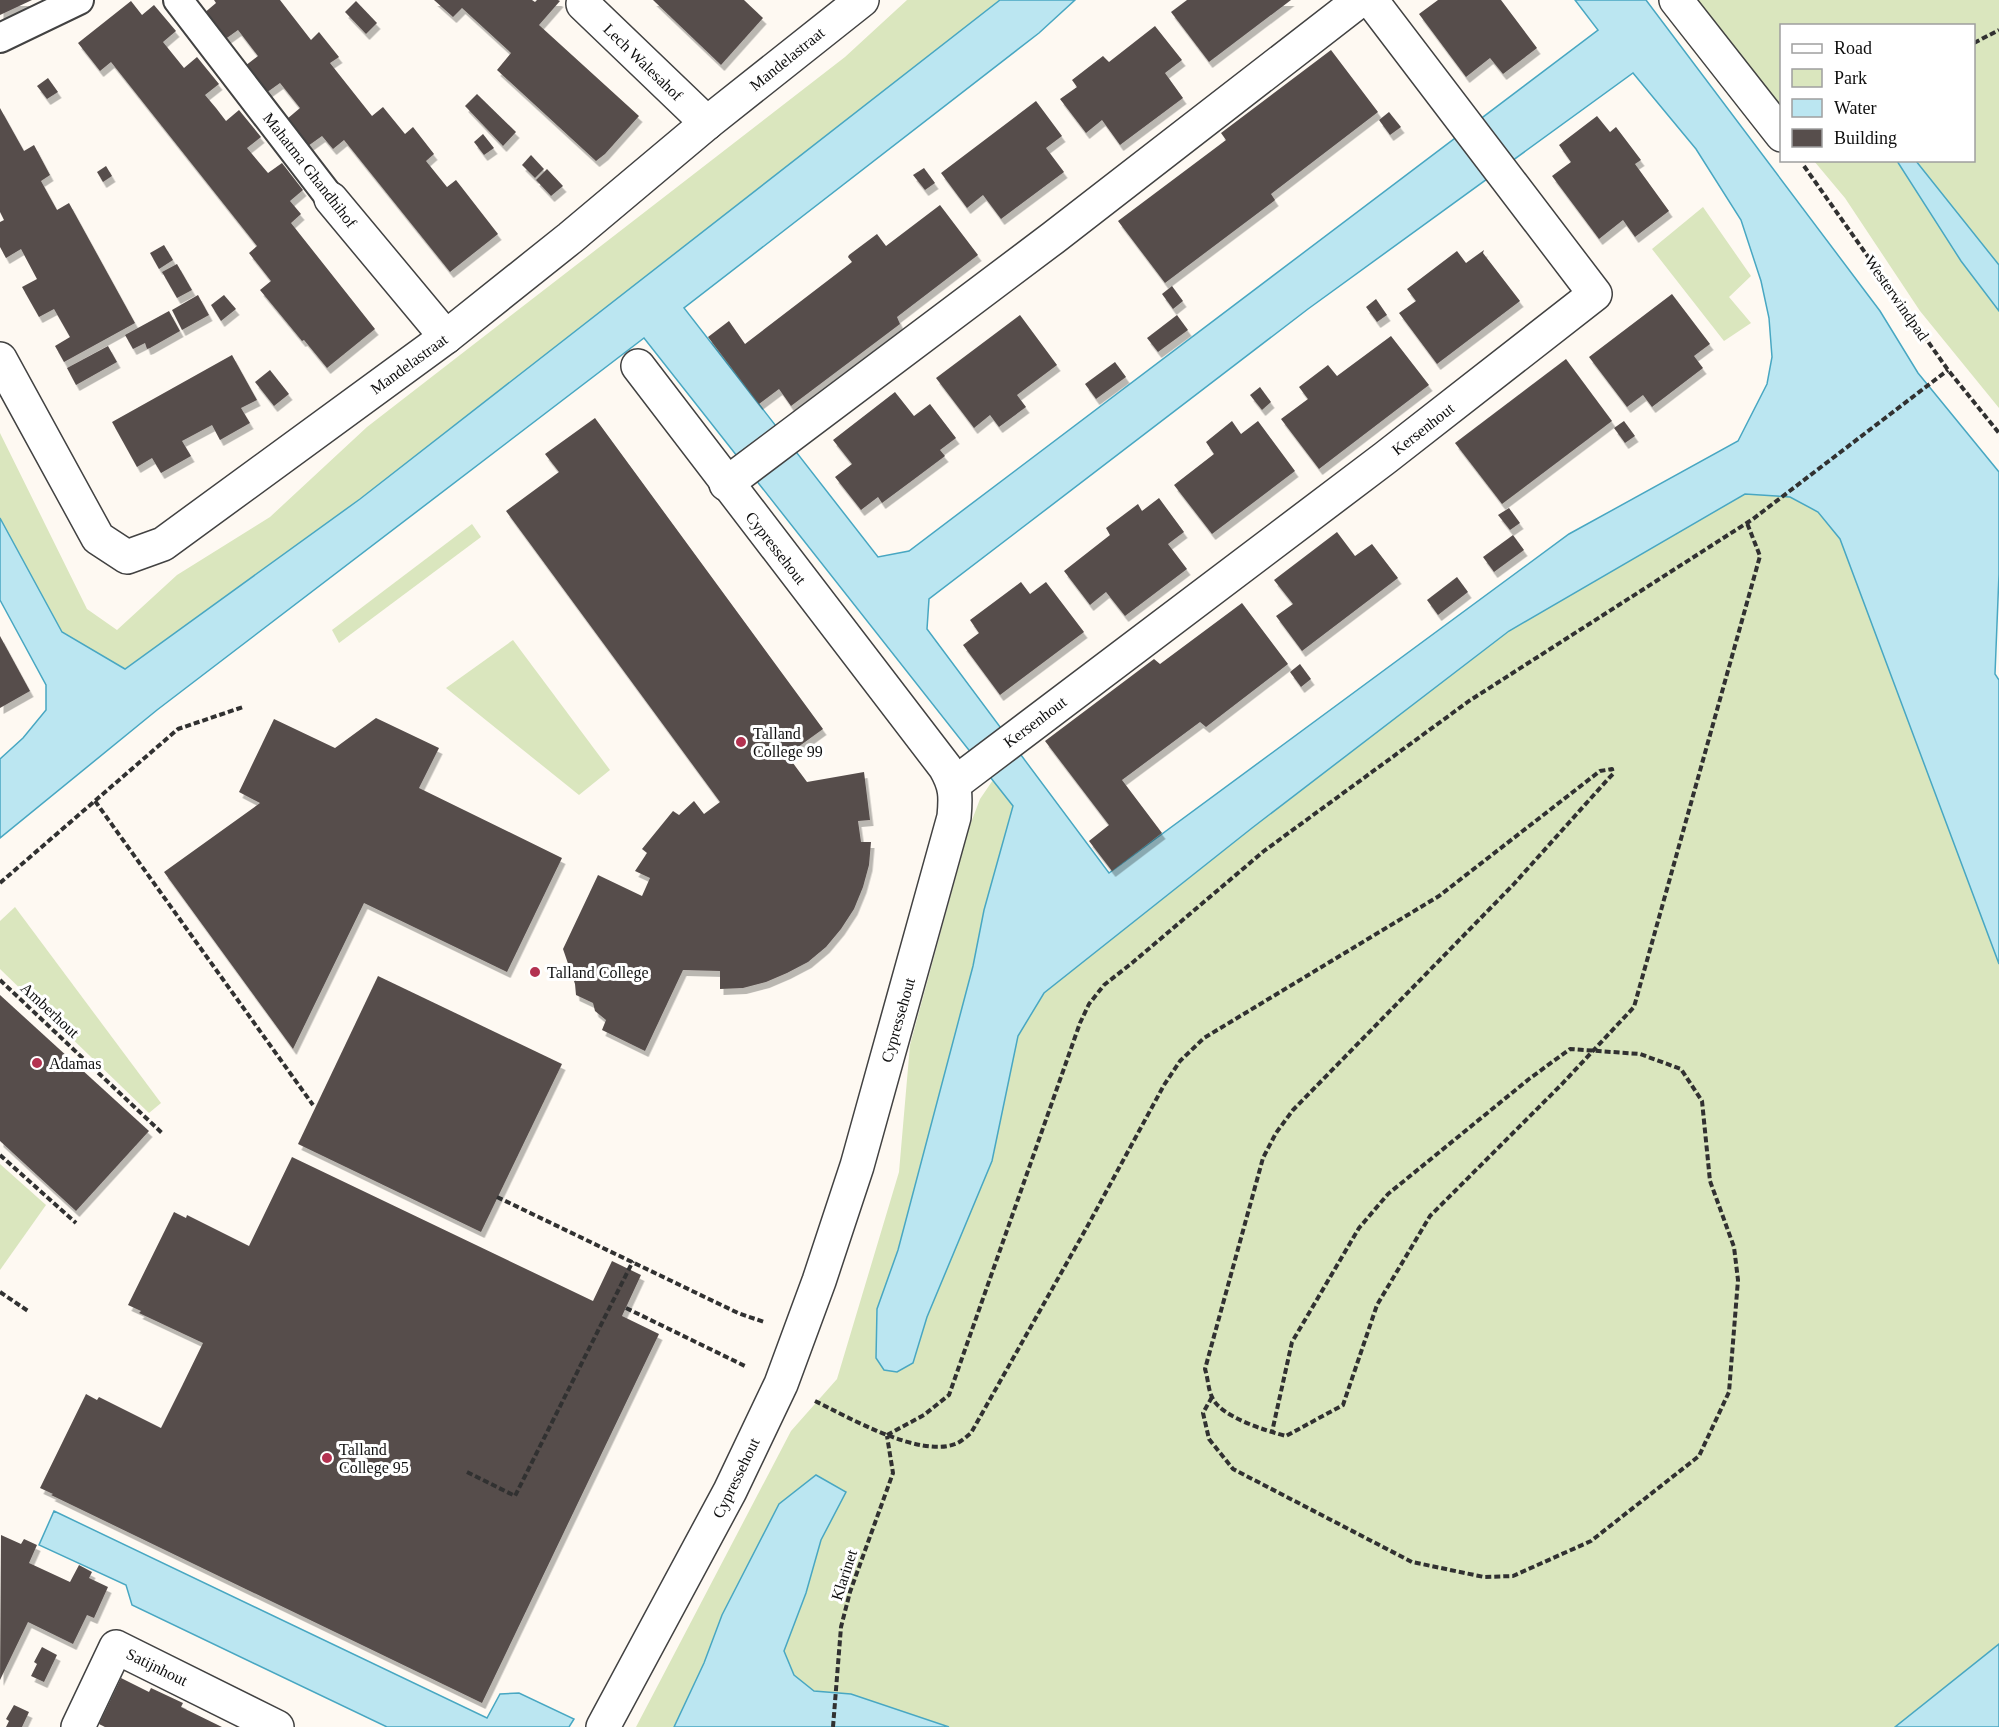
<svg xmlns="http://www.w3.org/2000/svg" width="1999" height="1727" font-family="Georgia,serif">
<defs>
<filter id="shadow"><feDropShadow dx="3.5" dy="6" stdDeviation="0" flood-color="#0004"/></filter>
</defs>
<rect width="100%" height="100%" fill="#fef9f2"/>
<g fill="#dae6be">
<polygon points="907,0 1000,0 360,499 125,669 62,632 0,518 0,433 87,609 117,630 177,575 270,517 367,427 845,57"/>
<polygon points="1687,0 1999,0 1999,265 1916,161 1974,160 1974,26 1782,26 1781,122"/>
<polygon points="1814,161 1897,161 1961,261 1999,311 1999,408 1920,311 1845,198"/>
<polygon points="1703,207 1751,276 1729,297 1751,323 1724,341 1652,249"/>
<polygon points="1745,494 1790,497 1818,512 1840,539 1999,948 1999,1644 1895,1727 949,1727 851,1694 814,1691 794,1675 784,1651 806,1593 821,1540 846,1492 779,1504 722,1615 704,1663 674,1727 636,1727 791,1431 837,1379 899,1172 910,1045 969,828 980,799 993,780 1013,806 984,910 973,966 898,1250 877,1309 913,1362 927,1317 992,1161 1018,1036 1044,993 1252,828 1509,631"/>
<polygon points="472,524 481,537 339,643 332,630"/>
<polygon points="513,640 610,770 579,795 446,688"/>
<polygon points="15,907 161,1103 149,1113 0,969 0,921"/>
<polygon points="0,1164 46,1205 0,1270"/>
</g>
<g fill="#bbe6f1" stroke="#48a7c2" stroke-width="1.5" fill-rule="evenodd">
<path d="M1000,0H1075L1039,33L684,308L878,557L909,551L1598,30L1575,0H1646L1880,311L1918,373L1999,472V574L1995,674L1999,680V964L1840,539L1818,512L1790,497L1745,494L1509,631L1252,828L1044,993L1018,1036L992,1161L927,1317L913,1363L897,1372L884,1370L876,1358L877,1309L898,1250L973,966L984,910L1013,806L644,338L157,710L0,838V759L23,738L46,710V685L0,600V518L62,632L125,669L360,499ZM1633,73L1696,149L1741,220L1761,281L1769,318L1772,357L1767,384L1738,441L1569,534L1109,873L927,629L929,599L1308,309Z"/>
<polygon points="1897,161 1916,161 1999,265 1999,311 1961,261"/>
<polygon points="816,1475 846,1492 821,1540 806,1593 784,1651 794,1675 814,1691 851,1694 949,1727 674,1727 704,1663 722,1615 779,1504"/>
<polygon points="54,1511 487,1718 500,1694 519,1693 574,1719 569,1727 387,1727 132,1605 126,1585 39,1545"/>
<polygon points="1999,1644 1999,1727 1895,1727"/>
</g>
<g fill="#574e4c" filter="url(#shadow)">
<polygon points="0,0 32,0 0,15"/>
<polygon points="214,0 280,0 311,40 319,32 339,57 330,63 372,116 383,107 405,134 413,127 434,154 426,161 447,187 456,180 498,234 450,272 344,140 333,149 322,136 308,146 287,119 300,108 280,83 266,93 245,66 258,56 238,30 224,40 203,14 216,3"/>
<polygon points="434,0 532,0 535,2 537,0 558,0 560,1 539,25 639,116 605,154 596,161 497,70 511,53 462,8 453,17"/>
<polygon points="653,0 744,0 763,18 721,65"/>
<polygon points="1187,0 1291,0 1209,62 1171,12"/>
<polygon points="1438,0 1501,0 1537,48 1503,74 1490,58 1466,77 1419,14"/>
<polygon points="131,1 142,15 154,5 176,31 163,42 184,68 197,57 219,84 205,95 216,108 226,121 239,110 261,137 247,148 268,173 282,163 303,190 290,201 301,214 291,223 375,329 327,368 304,340 302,341 260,290 271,281 249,253 257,246 111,62 100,71 78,43"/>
<polygon points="356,1 377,23 366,34 345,12"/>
<polygon points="1155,26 1182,60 1165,73 1183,98 1120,145 1102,120 1086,133 1060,99 1077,87 1072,80 1103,56 1109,62"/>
<polygon points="1331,50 1378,112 1271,194 1275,200 1274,201 1165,283 1118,221 1226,140 1221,133"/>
<polygon points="48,78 58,92 47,99 37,86"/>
<polygon points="477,94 516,132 503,146 465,106"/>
<polygon points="1036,101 1062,136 1046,148 1064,172 1001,219 983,195 967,208 941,173"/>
<polygon points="0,108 24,151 34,145 50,175 41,181 57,210 69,203 135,323 64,362 55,346 70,337 54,309 39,317 22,287 37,279 21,249 6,258 0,247 0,222 4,220 0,212"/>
<polygon points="1389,112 1401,127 1390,135 1379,120"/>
<polygon points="1597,116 1610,132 1616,127 1641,160 1635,164 1669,211 1635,237 1623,220 1599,239 1552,176 1571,162 1559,145"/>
<polygon points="483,134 494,148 484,155 474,142"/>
<polygon points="531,155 544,169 535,178 522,165"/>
<polygon points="106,166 112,176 103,182 97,172"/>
<polygon points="924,168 935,183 925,190 913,175"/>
<polygon points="547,169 563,186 551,196 536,180"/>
<polygon points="940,205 978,255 897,317 900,324 791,406 779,389 759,404 708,337 729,321 745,344 852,262 848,257 849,255 877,234 886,246"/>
<polygon points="164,245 173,260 159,269 150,253"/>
<polygon points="1484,250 1483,253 1520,301 1437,364 1399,313 1416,301 1407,289 1457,251 1466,263"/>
<polygon points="177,264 192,290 177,298 162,272"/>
<polygon points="1172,286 1183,301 1173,309 1162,294"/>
<polygon points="1672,294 1710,344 1694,356 1703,368 1652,407 1643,395 1627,407 1589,357"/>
<polygon points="198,295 209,315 182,330 172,310"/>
<polygon points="224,295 236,309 221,321 211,305"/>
<polygon points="1376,299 1387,315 1377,322 1366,307"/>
<polygon points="169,311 180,331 150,348 147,349 145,343 133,349 125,335"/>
<polygon points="1020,315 1057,365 1017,395 1026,407 999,427 990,415 974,428 936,378"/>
<polygon points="1177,315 1188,330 1158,352 1147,338"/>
<polygon points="1391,336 1429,385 1319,469 1281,419 1308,399 1299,387 1328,365 1337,376"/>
<polygon points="108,346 117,362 76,385 67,368"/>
<polygon points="232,355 257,400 241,408 250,423 220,440 212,425 182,441 191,456 161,473 152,458 137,467 112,422"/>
<polygon points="1566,359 1612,421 1502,504 1455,443"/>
<polygon points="1115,362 1126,377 1096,399 1085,384"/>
<polygon points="270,370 289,394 274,406 255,382"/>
<polygon points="1260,387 1271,402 1262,410 1250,395"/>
<polygon points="895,392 914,416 930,404 956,438 940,450 945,456 913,480 882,503 878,497 861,510 835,477 852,464 833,440"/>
<polygon points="595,418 823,729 787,755 807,782 864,772 870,820 858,821 861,842 871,842 869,865 863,887 854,909 841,929 826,947 808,962 787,973 766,982 743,988 720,989 720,971 683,970 645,1051 602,1030 606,1020 595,1011 593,1003 576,995 575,984 563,949 598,875 642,896 650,878 635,871 647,853 642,849 673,811 679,815 694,801 704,814 720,802 506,511 559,472 545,454"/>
<polygon points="1232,421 1241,434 1258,421 1295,471 1212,534 1174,485 1214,454 1206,442"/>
<polygon points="1624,421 1635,436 1625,443 1614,428"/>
<polygon points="1159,498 1184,532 1168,544 1187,569 1125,616 1106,592 1090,605 1064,571 1110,535 1106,528 1138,504 1142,511"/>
<polygon points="1509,508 1520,523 1510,530 1498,515"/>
<polygon points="1337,532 1355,556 1372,544 1398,578 1302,651 1276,616 1293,604 1274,580"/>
<polygon points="1513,535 1524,550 1494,572 1483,557"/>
<polygon points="1457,577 1468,592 1438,615 1427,600"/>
<polygon points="1021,582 1030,594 1046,582 1084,632 1000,695 963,645 979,633 970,620"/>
<polygon points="1242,603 1288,664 1206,727 1200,722 1122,780 1162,833 1112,871 1089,841 1109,825 1045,741 1154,659 1160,664"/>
<polygon points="0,636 30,691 0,708"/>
<polygon points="1300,664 1311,679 1301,687 1290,672"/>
<polygon points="376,718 439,748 419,788 562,858 507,972 364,903 293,1049 164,872 260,803 239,792 274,719 335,748"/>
<polygon points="378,976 562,1064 481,1232 298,1144"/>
<polygon points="0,995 149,1131 76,1211 0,1141"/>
<polygon points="292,1157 593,1301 612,1261 641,1275 622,1316 659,1334 482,1703 51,1495 53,1494 40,1488 86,1394 97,1400 99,1397 161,1428 182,1386 203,1343 139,1313 141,1311 128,1305 174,1212 186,1218 187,1215 249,1246"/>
<polygon points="1,1535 21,1544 24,1539 37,1545 29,1563 70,1582 79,1565 92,1572 89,1578 108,1587 94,1618 87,1615 73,1644 28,1622 0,1680"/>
<polygon points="42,1647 57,1655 44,1682 31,1676 37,1664 34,1662"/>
<polygon points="121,1678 149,1692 151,1688 183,1703 181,1707 222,1727 105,1727 99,1724"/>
<polygon points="14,1705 29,1712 22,1727 6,1727 9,1721 6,1719"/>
</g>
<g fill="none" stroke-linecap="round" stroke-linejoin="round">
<defs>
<g id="pedestrian">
<polyline points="178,0 331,199"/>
<polyline points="0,38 79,0"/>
</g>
<g id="minor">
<polyline points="1676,0 1782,135"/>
<polyline points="583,4 707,123"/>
<polyline points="331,199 446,337"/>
<polyline points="0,359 98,538 127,557 163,544 446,337 570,238 707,123 862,0"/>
<polyline points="726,484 1053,238 1360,0"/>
<polyline points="954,784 1385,458 1595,294 1371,0 1363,0"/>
<polyline points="78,1727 116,1647 277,1727"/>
<path d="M603,1727L730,1491L781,1384L819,1281L857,1166L954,817C956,796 956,786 945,767L638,366"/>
</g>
</defs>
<use href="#pedestrian" stroke="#424242" stroke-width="32"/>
<use href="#minor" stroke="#424242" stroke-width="36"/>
<g stroke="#313131" stroke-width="4" stroke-dasharray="6 3" stroke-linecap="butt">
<polyline points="1974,43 1999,30"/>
<polyline points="1804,166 1948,370 1999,433"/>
<polyline points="95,801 313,1105"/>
<polyline points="0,883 178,729 243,707"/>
<polyline points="0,980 162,1133"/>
<polyline points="0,1155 76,1223"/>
<polyline points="497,1197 738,1313 764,1322"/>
<polyline points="0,1292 28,1311"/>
<polyline points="626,1308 747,1367"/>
<polyline points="1212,1397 1203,1413 1209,1439 1233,1469 1412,1562 1484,1577 1513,1576 1591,1541 1699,1456 1729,1392 1738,1280 1734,1247 1710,1181 1702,1101 1681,1069 1640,1054 1570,1049 1529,1079 1388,1194 1359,1228 1292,1342 1272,1432"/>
<path d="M815,1401C848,1417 919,1458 955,1444C961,1442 966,1437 971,1433L1087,1227L1164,1085L1180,1061L1204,1038L1439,896L1600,771L1612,769L1613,774L1609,778L1513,885L1293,1110L1276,1133L1263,1158L1205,1369C1208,1378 1208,1389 1212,1397C1220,1417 1267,1431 1286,1436L1343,1405L1377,1305L1430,1216L1562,1084L1634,1007L1760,556L1747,523"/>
<polyline points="887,1435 924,1415 949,1395 1080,1023 1089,1004 1104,985 1132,963 1264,851 1469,701 1753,519 1948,370"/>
<polyline points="467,1472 515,1496 633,1261"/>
<polyline points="833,1727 841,1627 850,1592 893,1473 887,1436"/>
</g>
<use href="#pedestrian" stroke="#fff" stroke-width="28"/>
<use href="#minor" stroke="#fff" stroke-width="33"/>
</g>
<g fill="#b33250" stroke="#fff" stroke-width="2">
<circle cx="741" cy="742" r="6"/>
<circle cx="535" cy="972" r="6"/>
<circle cx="37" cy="1063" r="6"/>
<circle cx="327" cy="1458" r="6"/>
</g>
<g text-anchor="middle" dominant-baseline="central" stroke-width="6" stroke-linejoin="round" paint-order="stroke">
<g font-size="16" fill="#0f0f0f" stroke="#fff">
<text transform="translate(787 59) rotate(-39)">Mandelastraat</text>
<text transform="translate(643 62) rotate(44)">Lech Walesahof</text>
<text transform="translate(310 170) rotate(52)">Mahatma Ghandhihof</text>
<text transform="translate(1897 298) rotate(55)">Westerwindpad</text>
<text transform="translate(409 364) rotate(-36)">Mandelastraat</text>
<text transform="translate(1423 429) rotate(-38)">Kersenhout</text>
<text transform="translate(776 548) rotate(52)">Cypressehout</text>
<text transform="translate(1035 722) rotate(-37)">Kersenhout</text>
<text transform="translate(50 1010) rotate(43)">Amberhout</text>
<text transform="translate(898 1020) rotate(-74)">Cypressehout</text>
<text transform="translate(736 1478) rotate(-64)">Cypressehout</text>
<text transform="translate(844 1575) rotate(-72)">Klarinet</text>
<text transform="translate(157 1667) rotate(26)">Satijnhout</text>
</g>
<g font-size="16" fill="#0f0f0f" stroke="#fff" text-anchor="start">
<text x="753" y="733">Talland<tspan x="753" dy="18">College 99</tspan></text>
<text x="547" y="972">Talland College</text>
<text x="49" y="1063">Adamas</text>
<text x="339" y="1449">Talland<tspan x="339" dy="18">College 95</tspan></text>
</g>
</g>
<rect x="1780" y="24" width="195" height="138" fill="#ffffff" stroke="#9f9f9f" stroke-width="1.5"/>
<rect x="1792" y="44" width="30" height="9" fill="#ffffff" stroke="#9f9f9f" stroke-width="1.5"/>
<text x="1834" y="54" font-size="18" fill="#0f0f0f">Road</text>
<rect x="1792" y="69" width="30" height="18" fill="#dae6be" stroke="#9f9f9f" stroke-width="1.5"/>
<text x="1834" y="84" font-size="18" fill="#0f0f0f">Park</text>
<rect x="1792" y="99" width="30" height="18" fill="#bbe6f1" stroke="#9f9f9f" stroke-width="1.5"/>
<text x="1834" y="114" font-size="18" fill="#0f0f0f">Water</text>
<rect x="1792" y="129" width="30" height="18" fill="#574e4c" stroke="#9f9f9f" stroke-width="1.5"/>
<text x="1834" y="144" font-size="18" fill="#0f0f0f">Building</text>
</svg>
